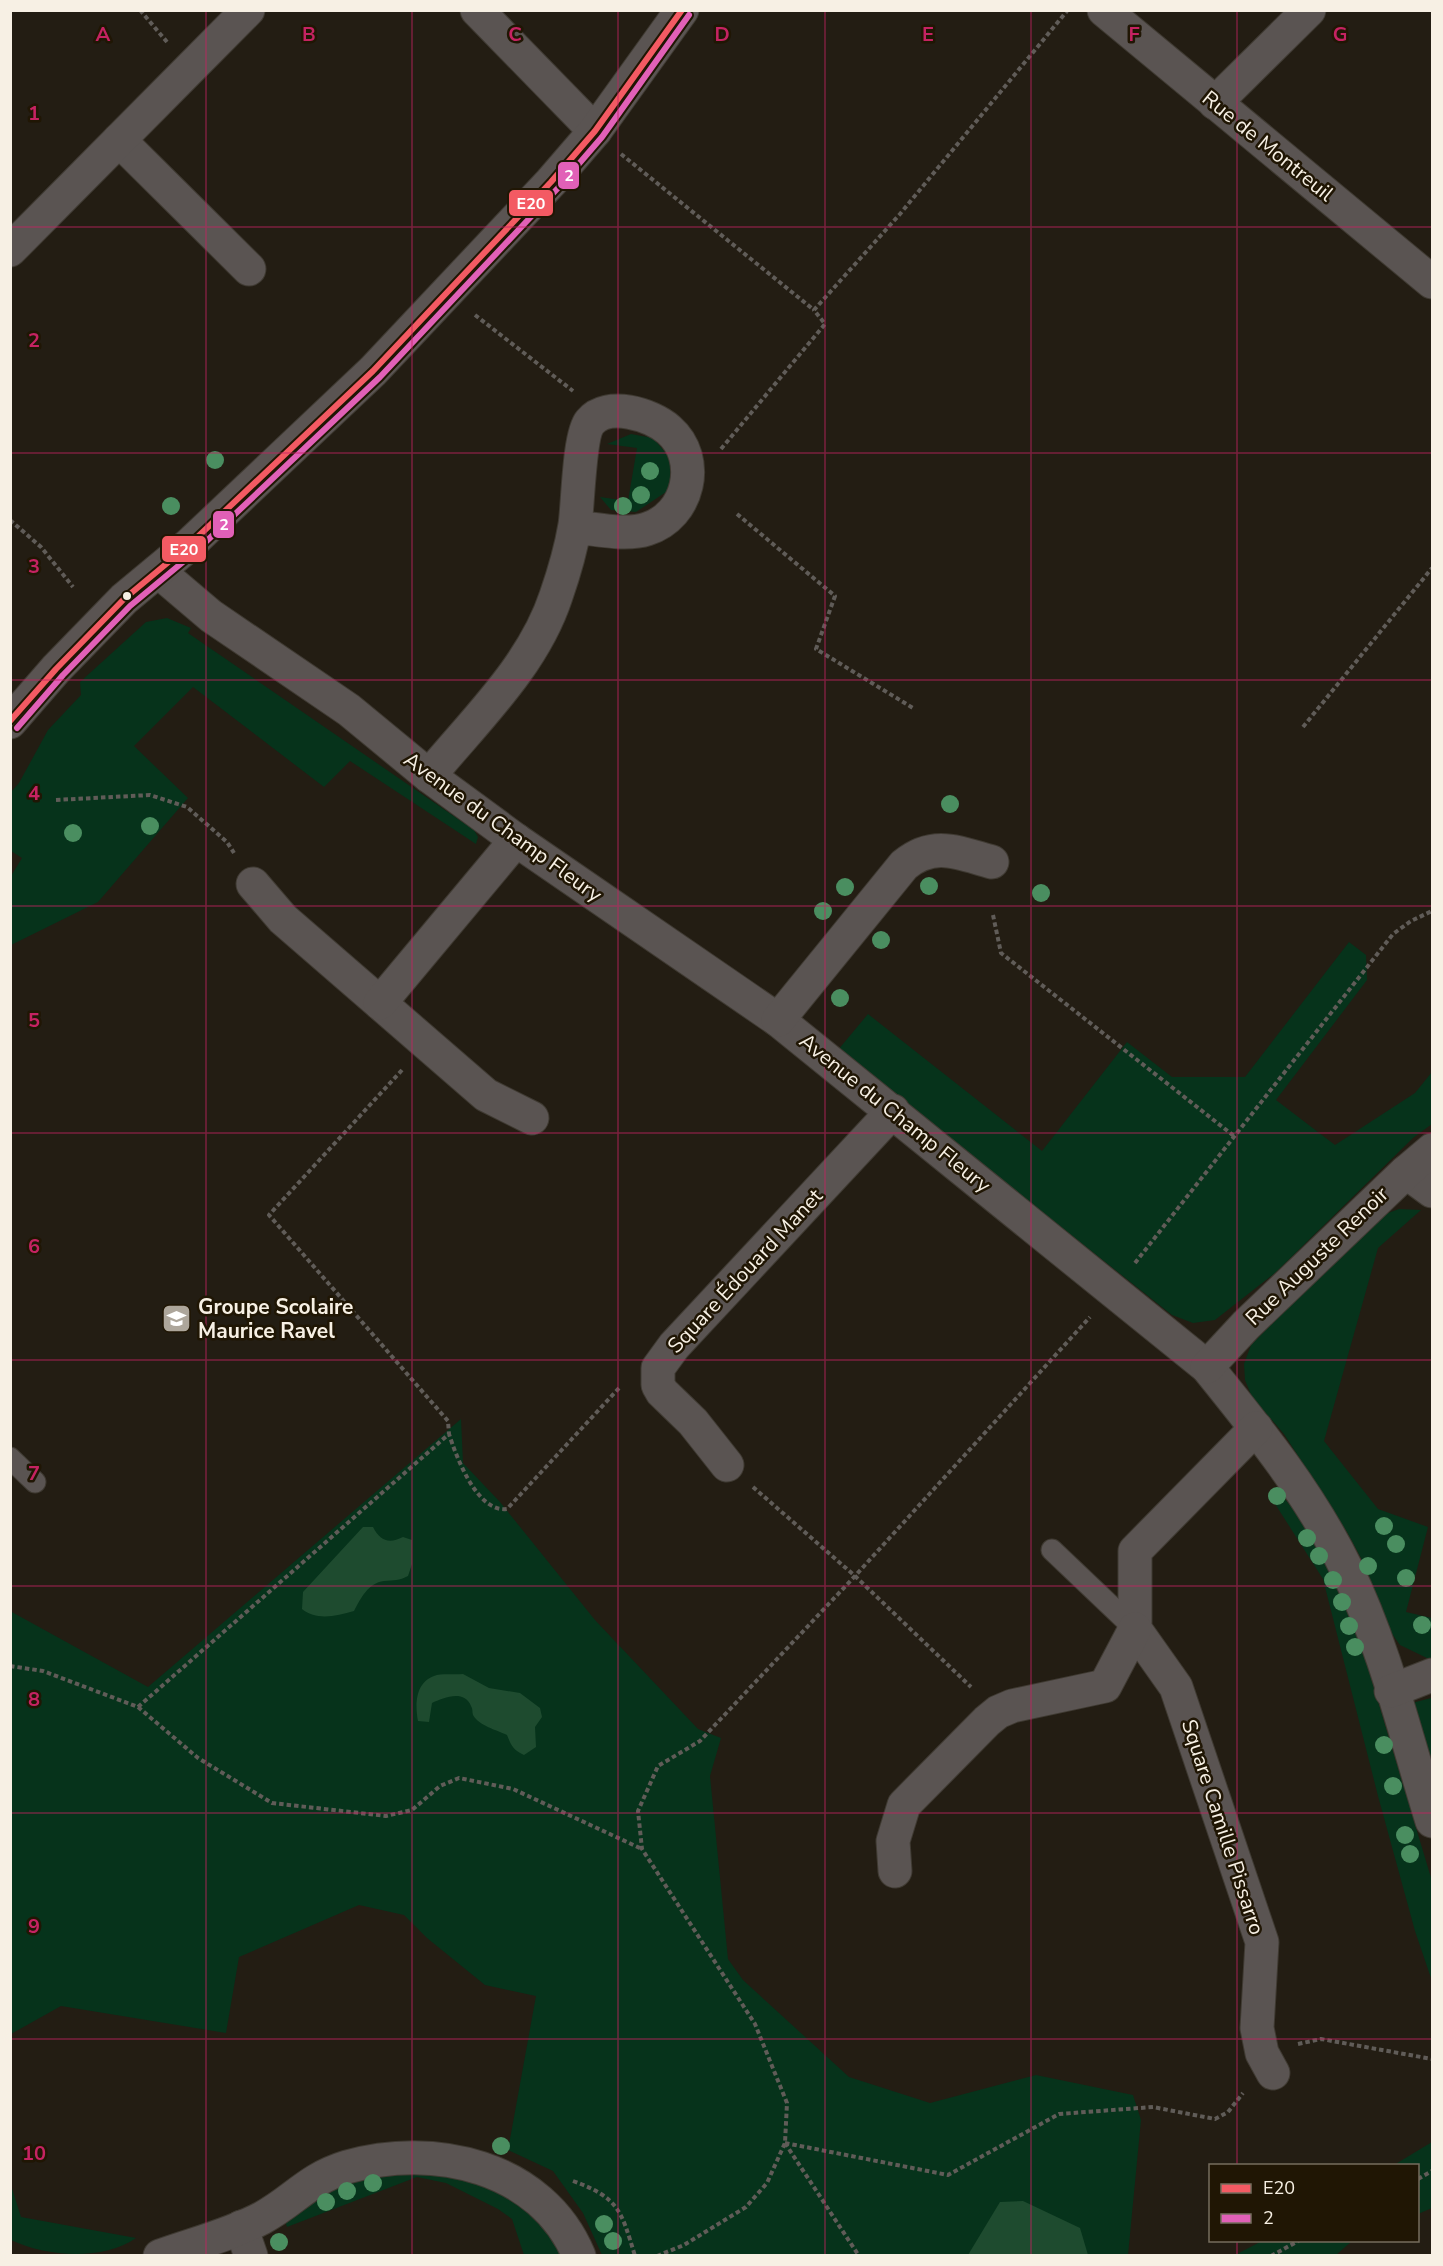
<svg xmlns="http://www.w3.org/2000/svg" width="1443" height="2266" font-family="'Nunito Sans',sans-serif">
<rect width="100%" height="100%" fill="#231d13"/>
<g fill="#06331b">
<polygon points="631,434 653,438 672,460 669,490 636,512 611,510 600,497 628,501 637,448 607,444"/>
<polygon points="167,618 191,628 188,633 474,830 478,837 476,844 350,761 324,787 193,687 134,746 188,798 98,902 11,945 11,876 22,858 11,851 11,792 19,783 48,730 81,695 80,682 146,622"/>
<polygon points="1349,942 1366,955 1367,980 1276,1100 1335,1145 1415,1093 1432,1072 1432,1124 1413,1138 1275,1273 1215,1320 1193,1323 1172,1315 838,1050 868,1014 1042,1151 1127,1042 1172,1077 1245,1077"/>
<polygon points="1399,1209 1421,1210 1378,1248 1324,1441 1378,1509 1428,1527 1406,1612 1432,1618 1432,1659 1429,1659 1400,1645 1390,1631 1362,1560 1347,1532 1284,1434 1252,1397 1245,1380 1244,1364 1251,1345 1377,1217"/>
<polygon points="461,1419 463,1463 500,1502 595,1620 647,1675 698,1729 721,1738 710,1776 728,1959 743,1980 849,2077 930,2103 1036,2075 1133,2095 1141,2120 1128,2255 602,2255 583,2213 553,2171 508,2150 536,1996 485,1985 427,1938 404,1915 359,1905 239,1957 226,2033 61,2006 11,2034 10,1611 148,1687"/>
<polygon points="1278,1491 1312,1531 1356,1628 1432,1881 1432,1981 1415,1931 1378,1796 1323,1579 1270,1496"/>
<polygon points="1431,1698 1432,1700 1432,1767 1412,1703"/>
<polygon points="1432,2142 1432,2208 1418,2214 1418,2166 1394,2165"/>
<polygon points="399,2170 468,2179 534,2208 566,2255 524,2255 512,2219 498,2209 446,2183 417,2177 287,2227 285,2221 294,2212 345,2182"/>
<path d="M10,2182L21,2217L136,2238C103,2261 46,2257 11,2240Z"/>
<polygon points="1262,2241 1262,2240 1352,2241 1336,2255 1235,2255"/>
</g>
<g fill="#1e4b2f">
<path d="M363,1527H373C380,1541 389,1544 403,1537L412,1540V1564L408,1576C399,1581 394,1580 384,1581C368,1583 361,1598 354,1611C336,1616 317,1621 302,1609L303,1592Z"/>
<path d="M463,1674L489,1688L520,1693L540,1708L542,1717L535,1727L536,1747L524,1755C513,1750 511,1745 507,1735C497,1730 479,1726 473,1715C472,1712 473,1709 471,1706C464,1689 443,1698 432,1703L429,1722L418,1721C415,1705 415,1683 434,1676C441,1673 454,1675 463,1674Z"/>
<polygon points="1023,2201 1080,2228 1088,2255 968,2255 1000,2202"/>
</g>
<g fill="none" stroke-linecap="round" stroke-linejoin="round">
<defs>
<g id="lane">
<polyline points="10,1458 35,1482"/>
<polyline points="1052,1550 1135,1629"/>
</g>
<g id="street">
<polyline points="477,10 595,131"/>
<polyline points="1104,10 1432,282"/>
<polyline points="1215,103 1309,10"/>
<polyline points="119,140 249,269"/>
<polyline points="10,250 248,10"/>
<path d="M158,571L211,616L349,710L429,776L516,840L778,1020L1207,1367C1258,1430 1310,1494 1346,1568C1385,1647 1406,1738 1432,1821"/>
<polyline points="10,722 56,669 124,599 189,545 373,371 551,182 595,131 682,10"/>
<path d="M429,776C475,720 533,666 556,596C564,573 571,549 575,525C578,505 579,435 590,422C607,401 651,414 669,430C702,459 689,516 647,529C626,536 597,529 575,527"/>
<polyline points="253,884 283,919 486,1095 532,1118"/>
<polyline points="380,1003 516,840"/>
<path d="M778,1020L904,865C934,840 959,853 992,862"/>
<polyline points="1406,1172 1432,1191"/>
<polyline points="1207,1367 1246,1325 1406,1172 1432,1150"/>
<polyline points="1256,1428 1135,1551 1135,1629 1176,1687 1262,1942 1257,2028 1262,2053 1273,2073"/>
<polyline points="727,1465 693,1422 662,1392 658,1385 658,1368 674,1346 893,1111"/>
<polyline points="1391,1691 1432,1675"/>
<polyline points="895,1871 893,1841 904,1805 987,1721 998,1712 1012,1706 1105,1686 1135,1629"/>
<polyline points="241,2227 251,2256"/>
<path d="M160,2256C193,2244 230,2235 262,2218C295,2200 308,2179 347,2167C433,2142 542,2166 579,2256"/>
</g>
</defs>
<use href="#lane" stroke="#3f3a32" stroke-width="23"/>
<use href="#street" stroke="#3f3a32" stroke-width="35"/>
<g stroke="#605c58" stroke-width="4" stroke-dasharray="4.5 3" stroke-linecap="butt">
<polyline points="140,10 167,42"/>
<polyline points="621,154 814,310"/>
<polyline points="475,315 573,391"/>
<polyline points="721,449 825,324 814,310 900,214 1067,11"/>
<polyline points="737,514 835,596 816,649 913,708"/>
<polyline points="10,520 41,547 73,587"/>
<polyline points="1303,727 1432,568"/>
<polyline points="56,800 150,795 187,807 227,842 234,853"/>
<polyline points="993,915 1001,953 1234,1136"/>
<polyline points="402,1070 269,1215 448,1421 449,1434"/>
<polyline points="1135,1263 1393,934 1411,921 1432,911"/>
<polyline points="753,1487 855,1576 971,1687"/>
<polyline points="10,1666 43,1671 138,1707 198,1758 272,1803 386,1816 412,1810 440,1786 459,1778 513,1789 642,1849"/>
<path d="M138,1707L449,1434C456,1456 477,1513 507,1509L621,1386"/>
<polyline points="1298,2044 1321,2039 1432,2059"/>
<polyline points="785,2143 948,2175 1059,2114 1153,2107 1215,2119 1228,2112 1243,2093"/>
<polyline points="785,2143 859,2256"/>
<polyline points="1418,2179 1432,2171"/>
<path d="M573,2181C619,2198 621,2210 635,2256"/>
<polyline points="657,2256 684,2245 746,2207 767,2183 785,2143 787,2103 755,2024 642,1849 638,1811 658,1766 700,1741 855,1576 1090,1317"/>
<polyline points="1271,2256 1300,2240"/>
</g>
<use href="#lane" stroke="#5a5452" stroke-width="21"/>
<use href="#street" stroke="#5a5452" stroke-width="33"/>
<defs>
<polyline id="bus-1" points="10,721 56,669 124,599 189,545 373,371 551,182 595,131 682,10"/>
<polyline id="bus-2" points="17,728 63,675 130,606 195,552 380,377 558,188 602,137 689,15"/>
</defs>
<use href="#bus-1" stroke="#201604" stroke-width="10"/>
<use href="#bus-2" stroke="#201604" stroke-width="10"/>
<use href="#bus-1" stroke="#f35a63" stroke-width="6"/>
<use href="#bus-2" stroke="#e160b7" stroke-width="6"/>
</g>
<g fill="#4a8e60">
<circle cx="215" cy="460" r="9"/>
<circle cx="650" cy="471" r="9"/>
<circle cx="641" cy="495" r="9"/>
<circle cx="171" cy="506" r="9"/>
<circle cx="623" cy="506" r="9"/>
<circle cx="950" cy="804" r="9"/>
<circle cx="150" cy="826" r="9"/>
<circle cx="73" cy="833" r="9"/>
<circle cx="929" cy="886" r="9"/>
<circle cx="845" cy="887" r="9"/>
<circle cx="1041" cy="893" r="9"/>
<circle cx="823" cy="911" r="9"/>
<circle cx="881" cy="940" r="9"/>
<circle cx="840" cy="998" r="9"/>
<circle cx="1277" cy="1496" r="9"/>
<circle cx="1384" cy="1526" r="9"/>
<circle cx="1307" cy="1538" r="9"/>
<circle cx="1396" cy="1544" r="9"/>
<circle cx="1319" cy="1556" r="9"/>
<circle cx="1368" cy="1566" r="9"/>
<circle cx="1406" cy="1578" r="9"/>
<circle cx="1333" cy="1580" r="9"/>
<circle cx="1342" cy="1602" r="9"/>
<circle cx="1422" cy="1625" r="9"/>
<circle cx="1349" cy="1626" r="9"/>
<circle cx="1355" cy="1647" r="9"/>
<circle cx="1384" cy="1745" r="9"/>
<circle cx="1393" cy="1786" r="9"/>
<circle cx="1405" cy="1835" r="9"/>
<circle cx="1410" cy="1854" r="9"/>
<circle cx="501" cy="2146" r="9"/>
<circle cx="373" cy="2183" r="9"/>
<circle cx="347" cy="2191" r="9"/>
<circle cx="326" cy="2202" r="9"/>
<circle cx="604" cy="2224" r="9"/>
<circle cx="613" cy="2241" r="9"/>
<circle cx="279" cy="2242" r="9"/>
</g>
<path fill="none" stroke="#c52362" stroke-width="1.5" stroke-opacity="0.55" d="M206,10V2256M412,10V2256M618,10V2256M825,10V2256M1031,10V2256M1237,10V2166M10,227H1432M10,453H1432M10,680H1432M10,906H1432M10,1133H1432M10,1360H1432M10,1586H1432M10,1813H1432M10,2039H1432M1237,2240V2256"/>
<defs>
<symbol id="school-square" viewBox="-11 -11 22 22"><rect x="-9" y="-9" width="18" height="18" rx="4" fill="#ada69b" stroke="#201604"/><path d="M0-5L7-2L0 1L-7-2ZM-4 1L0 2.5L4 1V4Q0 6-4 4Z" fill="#fff"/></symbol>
</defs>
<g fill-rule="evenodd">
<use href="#school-square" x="160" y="1302" width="33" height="33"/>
</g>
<circle fill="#f7f0e4" stroke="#201604" stroke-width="2" cx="127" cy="596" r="5"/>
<g text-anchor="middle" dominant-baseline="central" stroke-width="5" stroke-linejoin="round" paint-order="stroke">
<g font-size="21" fill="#f7f0e4" stroke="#201604">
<text transform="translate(1268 146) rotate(39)">Rue de Montreuil</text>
<text transform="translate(503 827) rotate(36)">Avenue du Champ Fleury</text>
<text transform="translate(895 1113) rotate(39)">Avenue du Champ Fleury</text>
<text transform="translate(1317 1256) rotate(-44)">Rue Auguste Renoir</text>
<text transform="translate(745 1271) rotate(-47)">Square Édouard Manet</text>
<text transform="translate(1223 1827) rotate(72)">Square Camille Pissarro</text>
</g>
<g font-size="21" font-weight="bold" fill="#f7f0e4" stroke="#201604" text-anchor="start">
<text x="198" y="1307">Groupe Scolaire<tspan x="198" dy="24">Maurice Ravel</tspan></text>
</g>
</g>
<g font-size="20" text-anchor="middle" font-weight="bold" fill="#c52362" stroke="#201604" stroke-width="5" stroke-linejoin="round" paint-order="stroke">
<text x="103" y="41">A</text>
<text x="309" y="41">B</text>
<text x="515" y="41">C</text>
<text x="722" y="41">D</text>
<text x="928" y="41">E</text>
<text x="1134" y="41">F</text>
<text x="1340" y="41">G</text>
<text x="34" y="120">1</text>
<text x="34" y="347">2</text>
<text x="34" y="573">3</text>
<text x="34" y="800">4</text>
<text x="34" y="1027">5</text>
<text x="34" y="1253">6</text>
<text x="34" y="1480">7</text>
<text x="34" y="1706">8</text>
<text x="34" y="1933">9</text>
<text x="34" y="2160">10</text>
</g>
<g stroke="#201604" stroke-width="2">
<rect x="557" y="161" width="23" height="29" rx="6" fill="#e160b7"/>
<rect x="508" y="189" width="46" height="28" rx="6" fill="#f35a63"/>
<rect x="212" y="510" width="23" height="29" rx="6" fill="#e160b7"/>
<rect x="161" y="535" width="46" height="28" rx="6" fill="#f35a63"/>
</g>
<g font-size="16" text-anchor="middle" font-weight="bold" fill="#fff">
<text x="569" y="181">2</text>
<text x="531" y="209">E20</text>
<text x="224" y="530">2</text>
<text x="184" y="555">E20</text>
</g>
<rect width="1443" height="2266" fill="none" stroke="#f7f0e4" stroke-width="24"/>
<rect x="1209" y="2164" width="210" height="78" fill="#201604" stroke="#766d5e" stroke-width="1.5"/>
<rect x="1221" y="2184" width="30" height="9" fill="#f35a63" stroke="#766d5e" stroke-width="1.5"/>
<text x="1263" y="2194" font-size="18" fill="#f7f0e4">E20</text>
<rect x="1221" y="2214" width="30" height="9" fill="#e160b7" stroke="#766d5e" stroke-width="1.5"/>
<text x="1263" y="2224" font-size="18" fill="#f7f0e4">2</text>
</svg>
